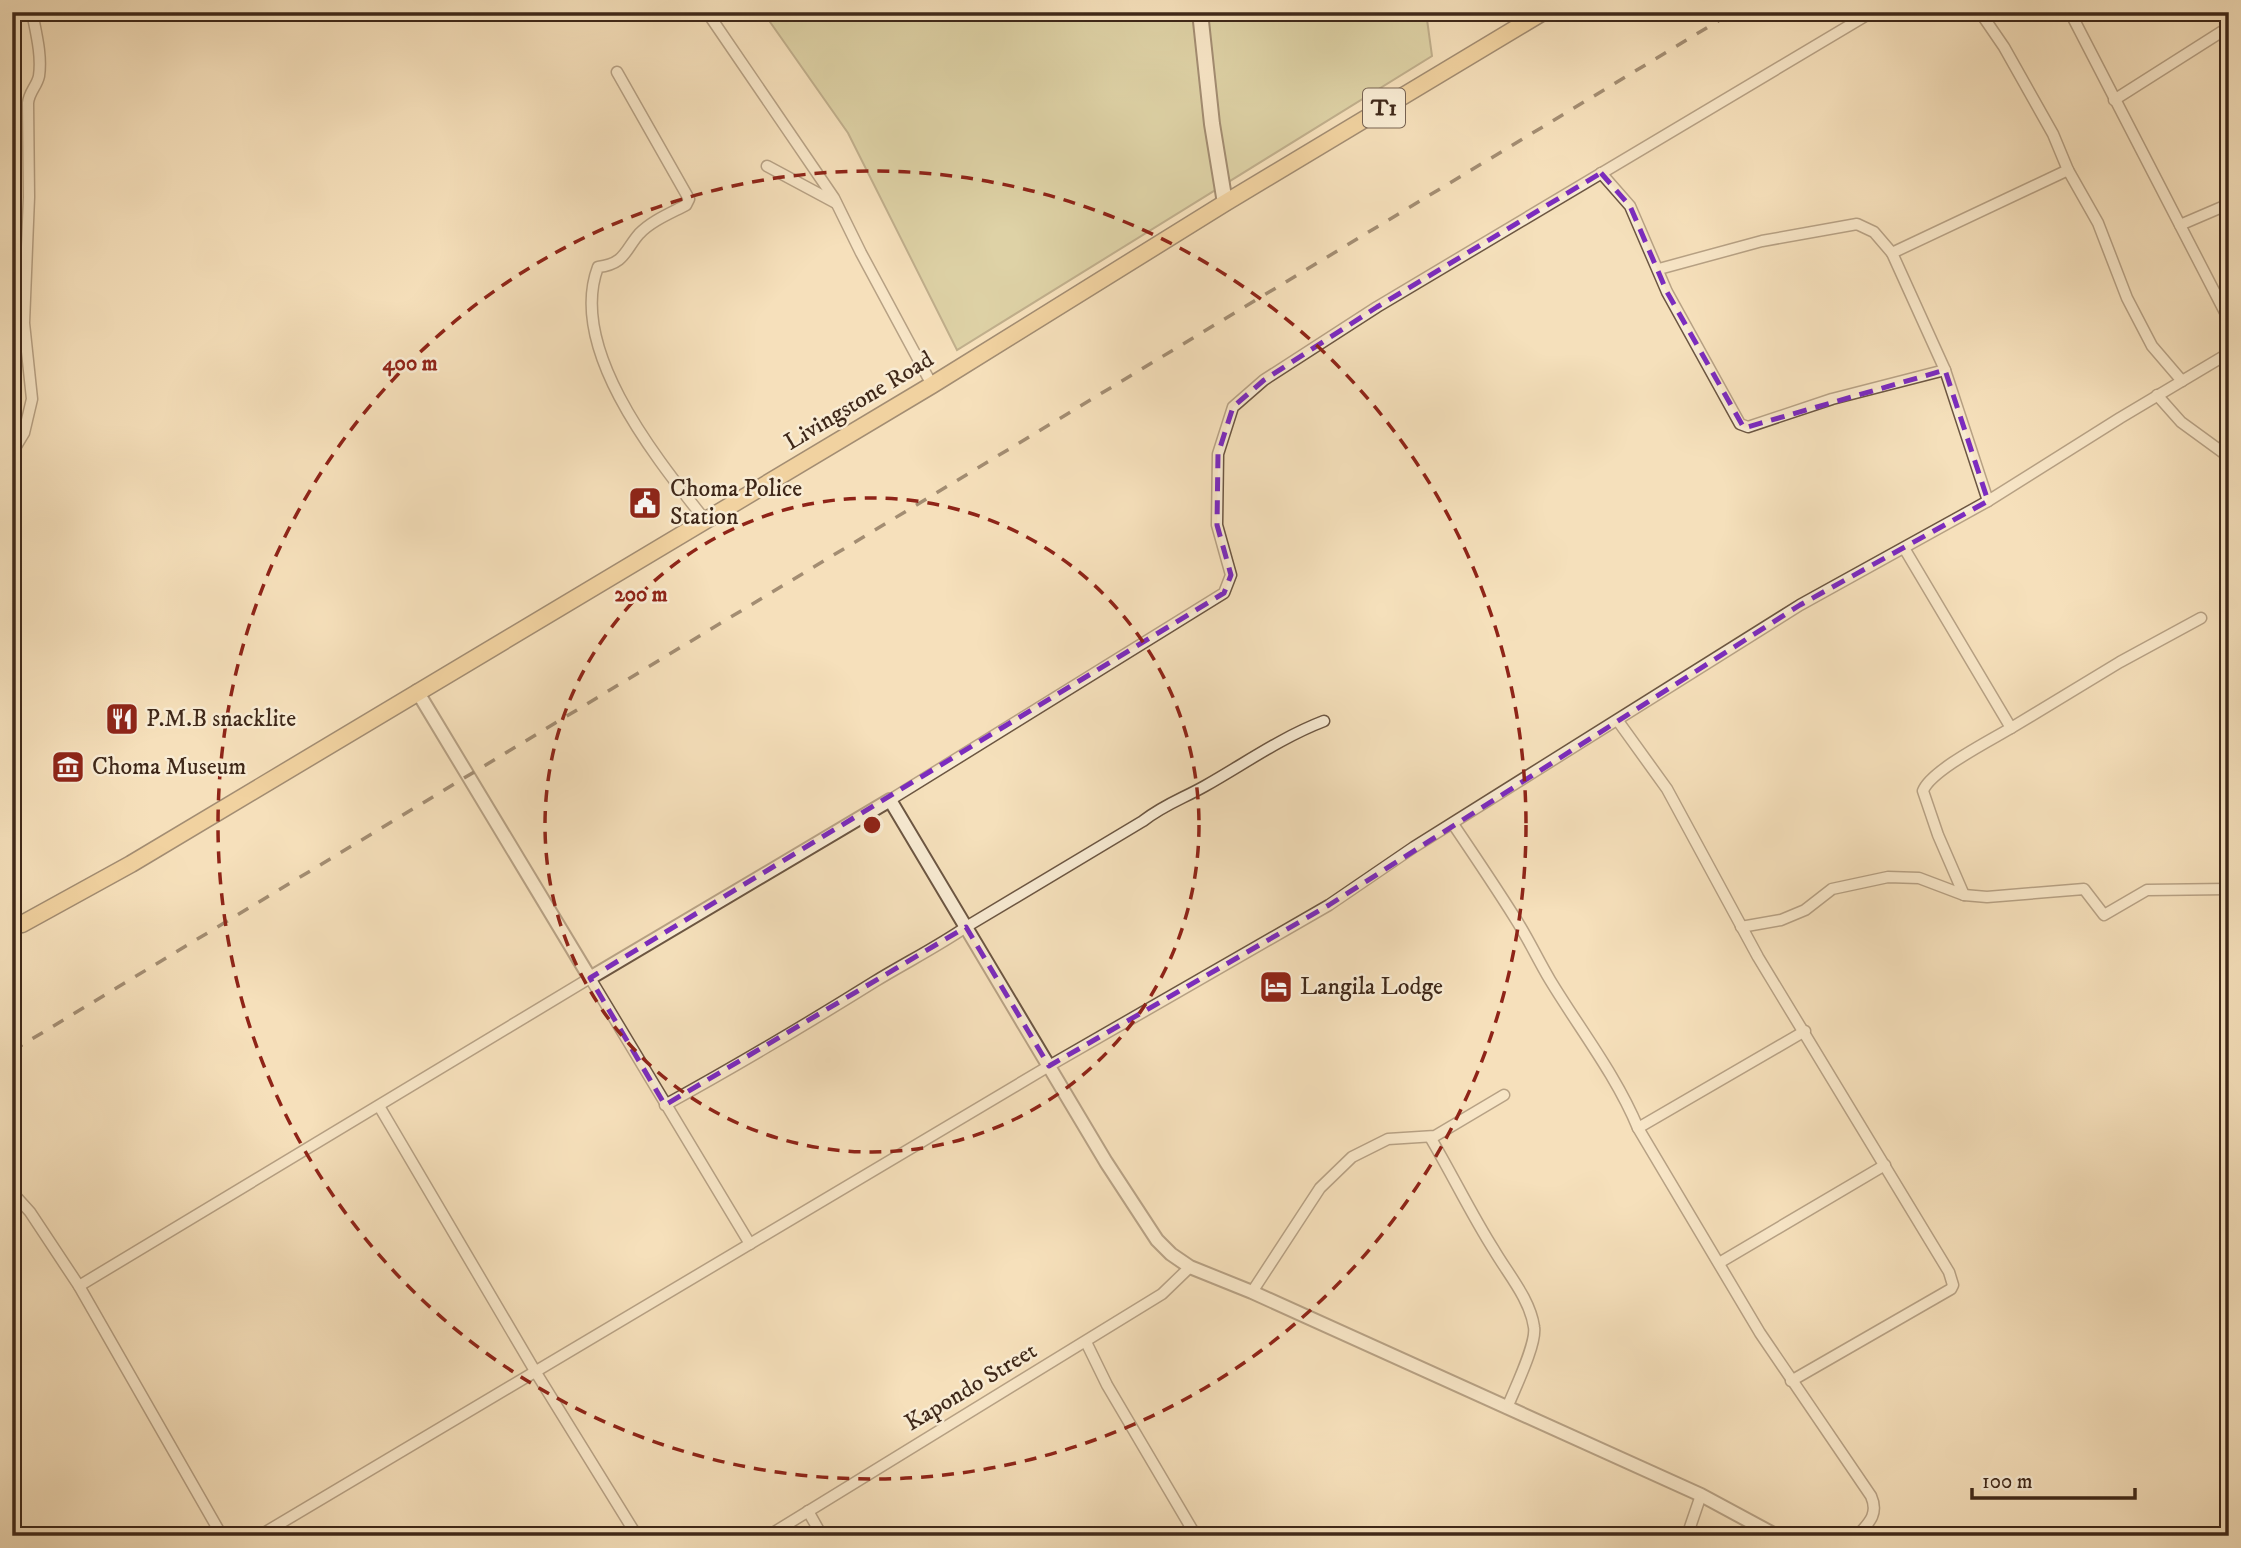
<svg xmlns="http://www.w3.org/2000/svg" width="2241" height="1548" font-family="'IM FELL DW Pica',serif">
<rect width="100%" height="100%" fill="#f5e0bb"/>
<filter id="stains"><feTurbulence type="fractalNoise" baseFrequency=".00286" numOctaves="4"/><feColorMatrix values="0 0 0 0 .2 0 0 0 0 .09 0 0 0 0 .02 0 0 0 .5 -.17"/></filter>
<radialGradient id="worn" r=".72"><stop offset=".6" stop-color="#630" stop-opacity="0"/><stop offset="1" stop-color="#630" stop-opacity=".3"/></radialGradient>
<polygon fill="#c0c18d" stroke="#807453" stroke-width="2" points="763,12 1426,12 1432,56 957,350 848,133"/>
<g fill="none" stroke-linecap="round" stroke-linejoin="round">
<defs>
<g id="minor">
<polyline points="707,12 834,198 861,253 932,385"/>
<polyline points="1980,12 2004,47 2053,134 2068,170 2098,223 2127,298 2152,346 2182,381"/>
<polyline points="2070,12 2229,320"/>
<path d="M617,72L689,199L686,205C671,213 651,221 639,234C625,250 625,264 598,267C567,349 657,459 705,520"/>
<polyline points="2114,100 2229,27"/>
<polyline points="767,166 836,203"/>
<polyline points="1601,173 1630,206 1667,292 1740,424 1748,427 1832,399 1945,370"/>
<polyline points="2180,225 2229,204"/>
<polyline points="1659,269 1762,241 1857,224 1874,232 1892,253"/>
<polyline points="2157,395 2181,422 2229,457"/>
<path d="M12,453L24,433L32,399L24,323L29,197L28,103C29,92 37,86 39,76C42,55 36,33 32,12"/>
<polyline points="1988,501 1945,370 1892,253 2068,170"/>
<polyline points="1904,548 2011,728 2120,662 2201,618"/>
<polyline points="1618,721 1667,789 1758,957 1949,1272 1953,1285 1951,1289 1791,1381"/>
<polyline points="890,800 1224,593 1231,575 1217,525 1218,454 1233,407 1264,380 1377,307 1872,12"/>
<path d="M1453,824C1474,855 1495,886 1515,918C1528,938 1538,960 1550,980C1579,1028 1616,1075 1638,1128L1760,1333L1871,1496C1879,1514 1869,1523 1857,1536"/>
<path d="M1964,895L1938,835L1923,791C1930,771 1991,740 2011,728"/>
<polyline points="1741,927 1781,920 1805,910 1832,889 1888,877 1919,878 1964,895 1987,897 2084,889 2104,915 2147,890 2229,889"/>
<path d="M665,1105C736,1066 805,1025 874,982C905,963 937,947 966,927L1143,821C1165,804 1182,799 1205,786C1244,764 1282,737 1324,721"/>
<polyline points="379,1106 535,1371 637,1536"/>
<polyline points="1638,1128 1805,1031"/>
<path d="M1430,1137C1452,1174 1471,1214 1494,1250C1508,1274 1530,1299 1534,1327C1537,1344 1514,1390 1507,1408"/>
<polyline points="12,1192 30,1212 79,1286 222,1536"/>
<polyline points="1719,1263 1885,1165"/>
<polyline points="79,1286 590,978 750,1244"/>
<polyline points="1252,1292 1320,1188 1352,1157 1388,1139 1435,1136 1504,1095"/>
<polyline points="1086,1342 1107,1385 1196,1536"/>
<polyline points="808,1511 822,1536"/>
<polyline points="259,1536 1049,1066 1329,905 1414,847 1800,605 1988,501 2120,418 2229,353"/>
<polyline points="768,1536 1162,1294 1190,1267"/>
<polyline points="1687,1536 1701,1495"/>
</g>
<polyline id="tertiary" points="417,691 590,978 890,800 1106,1162 1157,1240 1171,1254 1190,1267 1252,1292 1701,1495 1777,1536"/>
<polyline id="secondary" points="1200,12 1212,124 1225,203"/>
<polyline id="trunk" points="12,925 22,924 131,864 932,385 1225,203 1543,12"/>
</defs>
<use href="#minor" stroke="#6c5642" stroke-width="13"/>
<use href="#tertiary" stroke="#6c5642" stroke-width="16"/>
<use href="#secondary" stroke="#3f2819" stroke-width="18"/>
<use href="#trunk" stroke="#3f2819" stroke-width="19"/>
<use href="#minor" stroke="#f8ebd3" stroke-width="10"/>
<use href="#tertiary" stroke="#f8ebd3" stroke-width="12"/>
<use href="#secondary" stroke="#f8ebd3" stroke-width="14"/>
<use href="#trunk" stroke="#eac07e" stroke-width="16"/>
<polyline stroke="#3f2819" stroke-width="3.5" stroke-dasharray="12 12" stroke-linecap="butt" points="12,1051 1733,12"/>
</g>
<path d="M0 0H2241V1548H0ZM1601,173L1630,206L1667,292L1744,428L1945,370L1988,501L1800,605L1329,905L1049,1066L966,927L665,1105L590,978L1224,593L1231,575L1217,525L1218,454L1233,407L1264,380L1377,307Z" fill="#f5e0bb" fill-opacity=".55" fill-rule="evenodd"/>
<path fill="none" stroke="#7b2cbf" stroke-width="5" stroke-dasharray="14 9" stroke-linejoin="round" d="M1601,173L1630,206L1667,292L1744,428L1945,370L1988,501L1800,605L1329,905L1049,1066L966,927L665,1105L590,978L1224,593L1231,575L1217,525L1218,454L1233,407L1264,380L1377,307Z"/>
<g fill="none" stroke="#8f2418" stroke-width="3.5" stroke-dasharray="12 9">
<circle cx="872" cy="825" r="327"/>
<circle cx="872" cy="825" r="654"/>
</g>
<defs>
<symbol id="civic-square" viewBox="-11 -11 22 22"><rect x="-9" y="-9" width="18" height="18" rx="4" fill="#8f2418" stroke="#f8ebd3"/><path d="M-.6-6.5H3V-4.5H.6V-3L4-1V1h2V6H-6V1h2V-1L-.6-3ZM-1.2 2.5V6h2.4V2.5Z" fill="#fff"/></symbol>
<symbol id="restaurant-square" viewBox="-11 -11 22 22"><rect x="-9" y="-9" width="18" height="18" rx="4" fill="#8f2418" stroke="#f8ebd3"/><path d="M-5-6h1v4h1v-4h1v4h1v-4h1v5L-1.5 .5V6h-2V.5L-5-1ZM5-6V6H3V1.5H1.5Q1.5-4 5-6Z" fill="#fff"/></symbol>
<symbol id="museum-square" viewBox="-11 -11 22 22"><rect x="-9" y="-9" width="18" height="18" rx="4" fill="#8f2418" stroke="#f8ebd3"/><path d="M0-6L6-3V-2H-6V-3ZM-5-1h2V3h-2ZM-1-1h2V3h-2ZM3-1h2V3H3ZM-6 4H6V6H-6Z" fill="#fff"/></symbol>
<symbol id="hotel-square" viewBox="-11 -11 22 22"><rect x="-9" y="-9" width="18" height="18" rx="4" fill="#8f2418" stroke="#f8ebd3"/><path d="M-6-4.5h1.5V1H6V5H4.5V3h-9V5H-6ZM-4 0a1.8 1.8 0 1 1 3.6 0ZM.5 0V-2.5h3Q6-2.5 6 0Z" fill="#fff"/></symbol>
</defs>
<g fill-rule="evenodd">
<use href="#civic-square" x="626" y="484" width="38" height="38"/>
<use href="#restaurant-square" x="103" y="700" width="38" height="38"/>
<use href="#museum-square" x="49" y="748" width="38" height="38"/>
<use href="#hotel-square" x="1257" y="968" width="38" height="38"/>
</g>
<g text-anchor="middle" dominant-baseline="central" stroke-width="5" stroke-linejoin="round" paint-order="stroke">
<rect fill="#f8ebd3" stroke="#766251" stroke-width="2" x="1363" y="88.5" width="42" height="39" rx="5"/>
<g font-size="23" font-weight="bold" fill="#3f2819">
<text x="1384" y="108">T1</text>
</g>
<g font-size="24" fill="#3f2819" stroke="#f8ebd3">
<text transform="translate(859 401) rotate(-31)">Livingstone Road</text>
<text transform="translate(971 1387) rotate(-31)">Kapondo Street</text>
</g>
<g font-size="24" fill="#3f2819" stroke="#f8ebd3" text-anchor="start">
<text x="670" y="489">Choma Police<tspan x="670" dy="28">Station</tspan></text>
<text x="146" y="719">P.M.B snacklite</text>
<text x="92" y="767">Choma Museum</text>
<text x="1300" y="987">Langila Lodge</text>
</g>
</g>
<circle cx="872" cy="825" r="10" fill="#8f2418" stroke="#f8ebd3" stroke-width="3.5"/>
<g font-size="21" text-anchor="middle" font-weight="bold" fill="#8f2418" stroke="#f8ebd3" stroke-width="5" stroke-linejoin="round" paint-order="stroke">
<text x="410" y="370">400 m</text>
<text x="641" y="601">200 m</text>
</g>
<rect width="2241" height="1548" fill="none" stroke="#f5e0bb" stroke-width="42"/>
<rect x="14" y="14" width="2213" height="1520" fill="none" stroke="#3f2819" stroke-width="3.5"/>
<rect x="21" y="21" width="2199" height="1506" fill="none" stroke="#3f2819" stroke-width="2"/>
<path d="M1972 1488v10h163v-10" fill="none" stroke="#3f2819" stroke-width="3.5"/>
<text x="1982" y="1488" font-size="21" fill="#3f2819" stroke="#f8ebd3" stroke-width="5" paint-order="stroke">100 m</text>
<rect width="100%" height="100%" filter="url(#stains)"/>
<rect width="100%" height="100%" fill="url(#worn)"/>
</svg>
